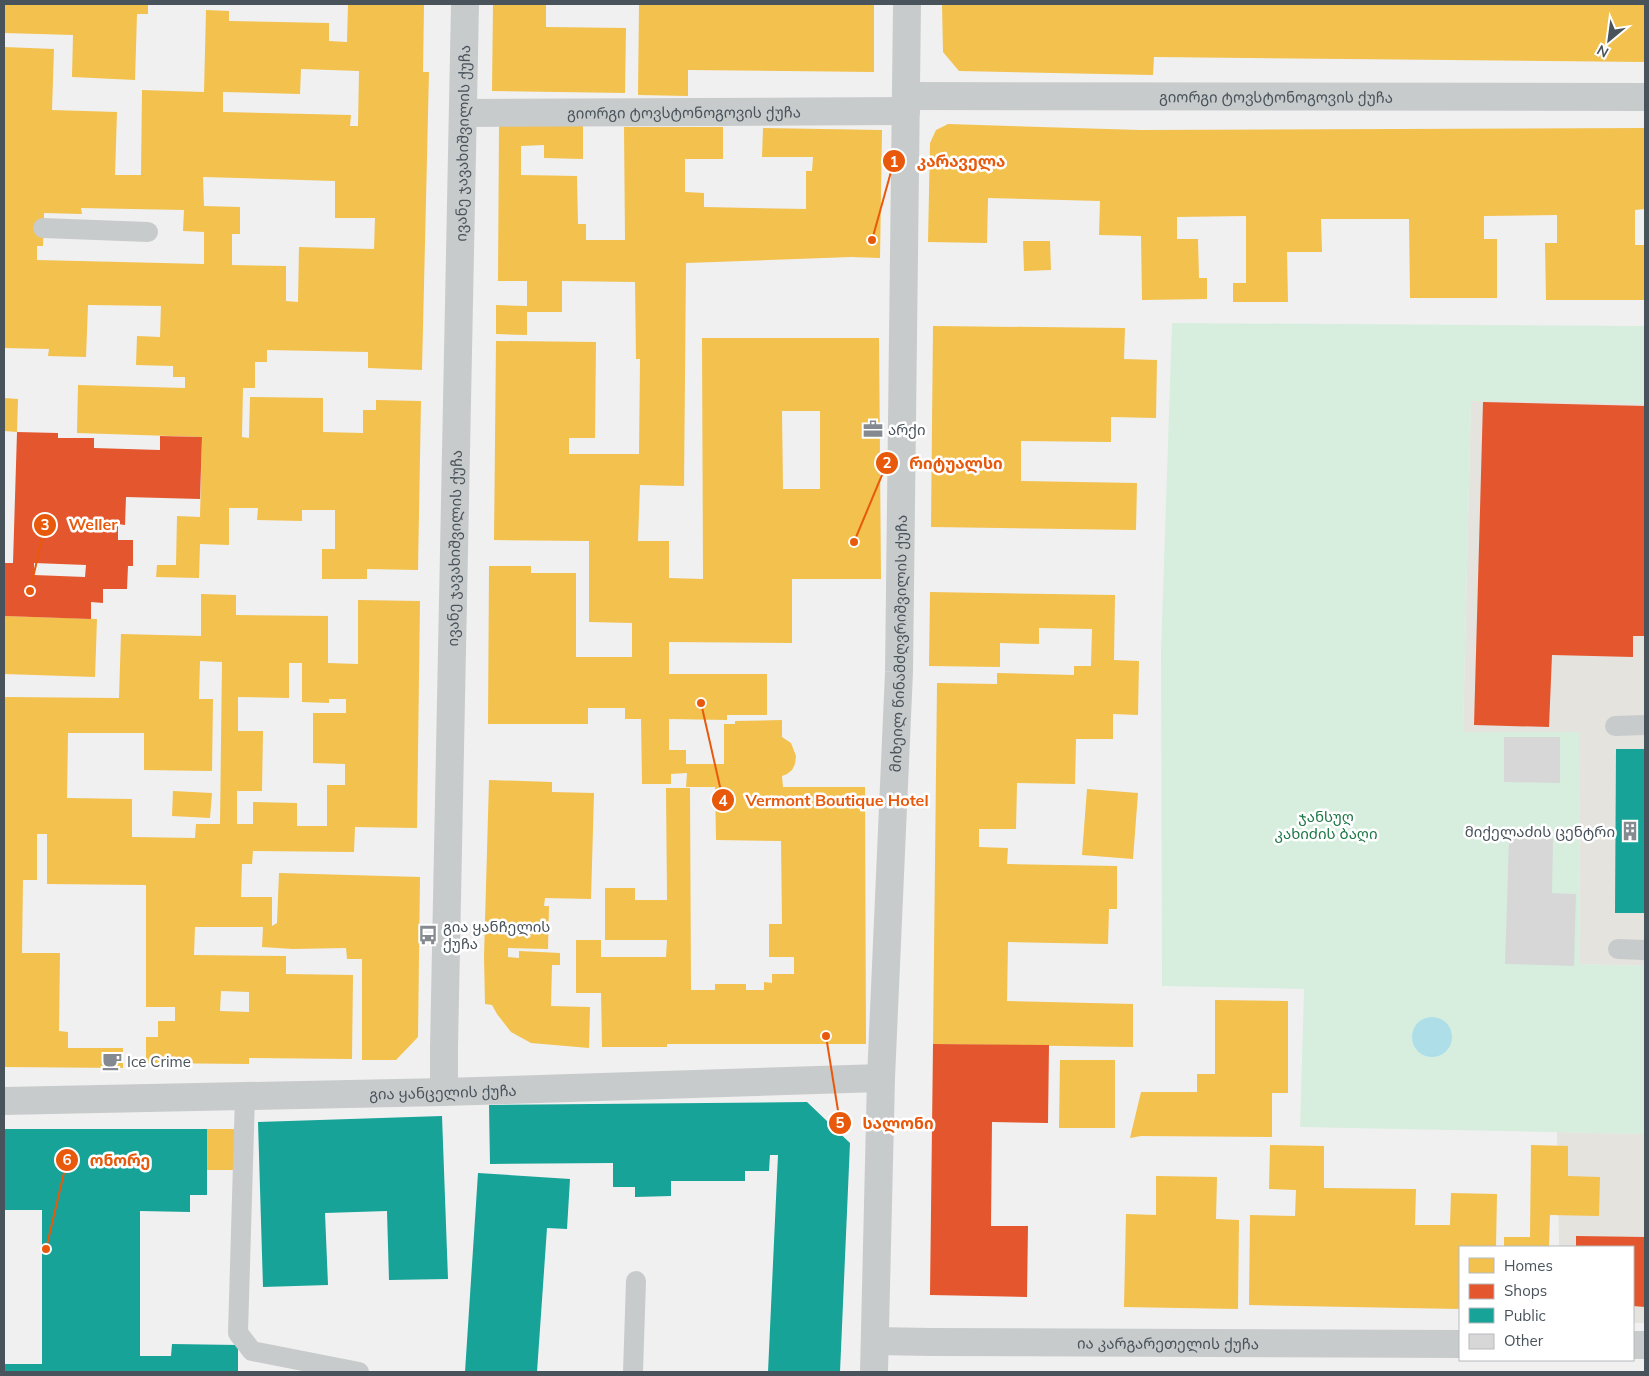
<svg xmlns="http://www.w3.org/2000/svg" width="1649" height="1376" font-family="Mulish,'Noto Sans Georgian',sans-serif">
<rect width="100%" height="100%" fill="#f1f0f0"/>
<g fill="#e5e3de">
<polygon points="1471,400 1645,404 1645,966 1580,964 1579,732 1463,732"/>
<polygon points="1557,1132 1645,1134 1645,1323 1633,1323 1633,1247 1559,1247"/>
</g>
<polygon fill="#d7eede" points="1172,323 1645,326 1645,404 1471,401 1463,732 1579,732 1580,964 1645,966 1645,1134 1300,1127 1304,989 1162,986 1161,652"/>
<circle fill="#aedfe9" cx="1432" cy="1037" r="20"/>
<g fill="#f2c14e" fill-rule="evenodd">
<polygon points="4,4 148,4 148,14 137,14 135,80 72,77 73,35 4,33"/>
<path d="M348,4H424L423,72H429L422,370L368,368V352L267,350V362H255V388H243L242,437L249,438L250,397L323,398V432L363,433V410H376V400L421,401L418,570L367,569V579H322V549H335V510H302V521L257,520L258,508H229V545L200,544L199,578L156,577L157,565H176L177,516L200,517L202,437L77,433L78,385L185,388V377H173V366L136,365L137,336L160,337L161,306L88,305L86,357L48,356L49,349L4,348V47L54,49L52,110L117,112L115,175H141L142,90L204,92L206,10L229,11V21L329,23V41L347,42ZM301,69L359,71L358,126H350L351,115L223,112V92L300,94ZM203,177L335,181V218H375L374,249L299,247L298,302L286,301V266L232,265V234H240V207L204,206ZM81,208L184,210L183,231L204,232V264L37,260V246H43L44,213L82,214Z"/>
<polygon points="493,4 546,4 546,27 626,28 625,93 492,91"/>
<polygon points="639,4 874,4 874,72 688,70 688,96 638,95"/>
<polygon points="942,4 1645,4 1645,62 1154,57 1153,75 959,71 943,52"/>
<polygon points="948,124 1140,130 1645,128 1645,209 1635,210 1635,245 1645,245 1645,300 1546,300 1545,243 1557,243 1557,215 1484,216 1484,239 1497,239 1497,298 1410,298 1409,219 1321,219 1322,252 1287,252 1288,302 1233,302 1233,283 1246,283 1246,216 1177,217 1177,239 1198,239 1199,278 1207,278 1207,299 1142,300 1141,236 1099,235 1100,201 988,198 987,243 928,242 930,143 936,130"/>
<path d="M499,126H583V159L544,158V145L521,146V175L577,176L578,224H586V240H625L624,127H723V159H685V192L704,193V207L806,209V171H812L813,157H762L763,128L882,130L880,258L851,257L686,263L684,486L640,485L638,541H669V578L703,579L702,338H879L881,579H792V643L669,642V674H767V715H727V720L669,719V750H686V764H724V724H735V721L782,720V737L791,743L796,756L795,764L792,770L787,774L782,776L783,787H865L866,1044H667V1047H602L601,993H576V940H601V957H666L667,940H605V888H635V900H667L666,788H690L691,990H715V984H746V990H764V982L772,983V974H794V957H769V924H782L781,841L716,840L715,787H686L687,773L671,774V784H642L641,719H625V708H588V724H488L489,566H531V573H576V657H632V623L589,622V541L494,540L496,341L596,342L595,438H569V454H639L640,359H636L635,282L562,281V312H527V335L496,334V305L527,306V281H498ZM782,411H820V489H783Z"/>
<polygon points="1023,241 1050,241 1051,270 1024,271"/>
<polygon points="933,326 1125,328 1124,359 1157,360 1156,418 1111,417 1111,442 1021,441 1021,481 1137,483 1136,530 931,527"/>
<polygon points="4,398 18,399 17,432 4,431"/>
<polygon points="930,592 1115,595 1114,660 1139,661 1138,715 1113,714 1113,739 1076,739 1075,784 1017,783 1016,829 979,829 979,847 1008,848 1007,864 1117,866 1117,909 1109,909 1108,944 1008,942 1007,1001 1133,1004 1133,1047 933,1044 937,683 997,684 997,673 1074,675 1074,666 1091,666 1092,629 1039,628 1039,644 1000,643 1000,667 929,666"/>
<path d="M201,594L236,595V615L328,616V663L358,664V600L420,601L417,828L355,827L354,852L253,851L252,864H242L241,897H272V926L277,923L279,873L420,877L418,1037L396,1060H362V959H347L346,948L293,949L262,947L263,927H195L194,955L286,956V974L353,975L352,1059L249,1058V1064L146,1063V1037H158V1021H175V1007H146V885L47,884V834H37V880H23L22,953H60L59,1031L68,1032V1048H123V1068L4,1067V697L119,698L121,634L201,636ZM200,661L222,662L220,824H196L195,838L132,837V799L67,798L68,733H144V770L212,771L213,699H199ZM289,663H302V702L329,703V699H346V713H313V763L345,764V785H327V826H297V803L253,802V824H237V791H262L263,731H238V697L289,698ZM221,991L249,992V1012L220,1011Z"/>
<polygon points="4,616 97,619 95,677 4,674"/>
<polygon points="489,780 552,782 552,792 594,793 591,899 545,898 544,906 549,906 548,949 508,948 508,957 519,958 519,951 560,953 560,965 552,965 551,1006 590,1007 589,1048 531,1043 511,1032 497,1014 492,1005 485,1004 484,957"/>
<polygon points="1087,789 1138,793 1133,859 1082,855"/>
<polygon points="173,791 212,793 210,818 172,816"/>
<polygon points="1215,1000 1288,1001 1288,1093 1272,1093 1272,1137 1141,1136 1130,1138 1141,1092 1197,1092 1197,1074 1215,1074"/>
<polygon points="1060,1060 1115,1060 1115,1128 1059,1128"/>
<rect x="207" y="1129" width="30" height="41"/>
<polygon points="1270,1145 1324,1146 1324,1188 1416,1189 1415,1225 1450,1225 1451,1193 1497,1194 1496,1247 1460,1247 1460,1309 1249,1305 1250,1215 1295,1216 1296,1190 1269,1189"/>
<polygon points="1531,1145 1568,1146 1568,1176 1600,1177 1599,1216 1550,1215 1549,1246 1504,1247 1504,1237 1530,1237"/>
<polygon points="1156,1176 1217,1177 1216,1219 1239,1220 1238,1309 1124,1307 1126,1214 1156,1215"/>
</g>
<g fill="#e4572e" fill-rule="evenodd">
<polygon points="1483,402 1645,406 1645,636 1633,636 1633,657 1552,655 1549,727 1474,725"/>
<path d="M17,432L58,433V438H94V448L160,450V436L202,437L200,499L126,497L125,525L118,524V540H133V566H128L127,589H103V603L91,602V619L4,616V563H13ZM34,563L86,565L85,577L34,575Z"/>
<polygon points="933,1044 1049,1045 1048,1123 992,1122 991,1226 1028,1226 1027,1297 930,1295"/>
<polygon points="1576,1236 1645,1237 1645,1307 1633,1306 1633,1247 1576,1247"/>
</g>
<g fill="#17a398">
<polygon points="1616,749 1645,749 1645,913 1615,913"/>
<polygon points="807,1102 850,1143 840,1372 768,1372 778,1155 770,1155 769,1171 745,1171 745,1181 671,1181 671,1196 635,1197 635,1187 613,1187 613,1163 490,1164 489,1105"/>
<polygon points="442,1116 448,1279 389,1280 387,1211 325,1213 328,1285 263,1287 258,1122"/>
<polygon points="4,1129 207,1129 207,1195 190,1195 190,1212 140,1211 140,1356 171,1356 172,1344 238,1345 238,1372 4,1372 4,1364 42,1364 42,1210 4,1210"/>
<polygon points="478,1173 570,1179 567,1229 547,1228 537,1372 465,1372"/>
</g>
<g fill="#d7d7d8">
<polygon points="1504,737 1560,737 1560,783 1504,782"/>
<polygon points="1509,838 1553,839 1552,893 1576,894 1574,966 1505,964"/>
</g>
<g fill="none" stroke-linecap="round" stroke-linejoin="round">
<g stroke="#c8cbcc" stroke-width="20">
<polyline points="43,228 148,232"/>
<polyline points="1615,726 1645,725"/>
<polyline points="1618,949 1645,950"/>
<polyline points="245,1096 238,1333 252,1351 359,1372"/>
<polyline points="633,1372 636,1281"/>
</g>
<g stroke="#c8cbcc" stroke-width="28">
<path id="s1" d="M906,96L1645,97"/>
<path id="s2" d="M463,113L906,111"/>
<path id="s3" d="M444,1092V1048L465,4"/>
<path id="s4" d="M4,1101L444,1092L881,1078"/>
<path id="s5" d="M876,1341L931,1342L1460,1344"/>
<polyline points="1633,1345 1645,1345"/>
<path id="s6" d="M874,1372L881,1078L899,672L907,4"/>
</g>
</g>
<defs>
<symbol id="office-bare" viewBox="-9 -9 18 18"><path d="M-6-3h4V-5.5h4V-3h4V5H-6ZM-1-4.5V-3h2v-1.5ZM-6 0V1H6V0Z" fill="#848a8f" stroke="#fff" stroke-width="2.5" paint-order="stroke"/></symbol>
<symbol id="building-bare" viewBox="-9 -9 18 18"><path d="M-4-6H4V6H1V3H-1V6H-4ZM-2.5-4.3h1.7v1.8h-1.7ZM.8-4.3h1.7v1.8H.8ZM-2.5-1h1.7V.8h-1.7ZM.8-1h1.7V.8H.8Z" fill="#848a8f" stroke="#fff" stroke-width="2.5" paint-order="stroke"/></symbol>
<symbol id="bus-bare" viewBox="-9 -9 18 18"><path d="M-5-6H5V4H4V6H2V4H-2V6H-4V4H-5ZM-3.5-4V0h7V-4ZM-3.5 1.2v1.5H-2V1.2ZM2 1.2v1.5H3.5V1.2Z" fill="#848a8f" stroke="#fff" stroke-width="2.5" paint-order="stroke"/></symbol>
<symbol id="cafe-bare" viewBox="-9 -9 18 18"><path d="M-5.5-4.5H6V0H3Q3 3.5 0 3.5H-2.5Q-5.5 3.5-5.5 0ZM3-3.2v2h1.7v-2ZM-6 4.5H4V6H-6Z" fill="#848a8f" stroke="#fff" stroke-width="2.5" paint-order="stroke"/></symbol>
</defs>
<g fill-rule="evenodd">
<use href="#office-bare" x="859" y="415" width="28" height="28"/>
<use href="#building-bare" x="1616" y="817" width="28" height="28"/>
<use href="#bus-bare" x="414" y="921" width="28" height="28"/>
<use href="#cafe-bare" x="98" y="1047" width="28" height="28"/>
</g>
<g text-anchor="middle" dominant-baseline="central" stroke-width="5" stroke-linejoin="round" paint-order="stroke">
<g font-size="15" fill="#49535b" stroke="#fff">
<text stroke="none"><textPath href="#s1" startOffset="370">გიორგი ტოვსტონოგოვის ქუჩა</textPath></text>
<text stroke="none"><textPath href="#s2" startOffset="221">გიორგი ტოვსტონოგოვის ქუჩა</textPath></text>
<text stroke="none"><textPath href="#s3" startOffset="949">ივანე ჯავახიშვილის ქუჩა</textPath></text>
<text stroke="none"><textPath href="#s3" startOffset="544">ივანე ჯავახიშვილის ქუჩა</textPath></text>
<text stroke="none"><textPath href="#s6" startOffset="729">მიხეილ წინამძღვრიშვილის ქუჩა</textPath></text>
<text stroke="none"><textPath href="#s4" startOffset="439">გია ყანცელის ქუჩა</textPath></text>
<text stroke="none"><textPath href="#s5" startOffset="292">ია კარგარეთელის ქუჩა</textPath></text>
</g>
<g font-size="15" fill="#49535b" stroke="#fff" text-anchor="start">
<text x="888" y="429">არქი</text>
<text x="1615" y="831" text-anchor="end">მიქელაძის ცენტრი</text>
<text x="443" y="926">გია ყანჩელის<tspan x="443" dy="17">ქუჩა</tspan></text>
<text x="127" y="1061">Ice Crime</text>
</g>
<g font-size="15" fill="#1e7847" stroke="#fff">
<text x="1326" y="816">ჯანსუღ<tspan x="1326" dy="17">კახიძის ბაღი</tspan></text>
</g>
</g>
<path fill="none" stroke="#e8590c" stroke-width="2" d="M872 240L894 161M854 542L887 463M30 591L45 525M701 703L723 800M826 1036L840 1123M46 1249L67 1160"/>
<g fill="#e8590c" stroke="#fff" stroke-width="2">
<circle cx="872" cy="240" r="5"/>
<circle cx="854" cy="542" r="5"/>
<circle cx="30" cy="591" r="5"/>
<circle cx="701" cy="703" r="5"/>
<circle cx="826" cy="1036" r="5"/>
<circle cx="46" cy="1249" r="5"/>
<circle cx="894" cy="161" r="12"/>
<circle cx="887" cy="463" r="12"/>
<circle cx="45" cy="525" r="12"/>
<circle cx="723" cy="800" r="12"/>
<circle cx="840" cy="1123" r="12"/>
<circle cx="67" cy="1160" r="12"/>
</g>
<g font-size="15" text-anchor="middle" font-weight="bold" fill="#fff">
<text x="894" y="167">1</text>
<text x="887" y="468">2</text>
<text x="45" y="530">3</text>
<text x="723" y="806">4</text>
<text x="840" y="1128">5</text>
<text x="67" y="1165">6</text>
</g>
<g font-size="16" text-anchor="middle" font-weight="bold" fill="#e8590c" stroke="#fff" stroke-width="5" stroke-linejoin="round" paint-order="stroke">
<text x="961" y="167">კარაველა</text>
<text x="956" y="469">რიტუალსი</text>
<text x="93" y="530">Weller</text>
<text x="837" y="806">Vermont Boutique Hotel</text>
<text x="898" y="1129">სალონი</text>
<text x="120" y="1166">ონორე</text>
</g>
<rect width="1649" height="1376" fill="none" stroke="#49535b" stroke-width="10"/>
<rect x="1459" y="1246" width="175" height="115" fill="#ffffff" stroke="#b6babd"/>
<rect x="1469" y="1258" width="25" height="15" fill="#f2c14e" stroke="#b6babd"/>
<text x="1504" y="1271" font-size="15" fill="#49535b">Homes</text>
<rect x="1469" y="1284" width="25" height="15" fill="#e4572e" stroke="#b6babd"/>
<text x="1504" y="1296" font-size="15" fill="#49535b">Shops</text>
<rect x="1469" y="1308" width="25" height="15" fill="#17a398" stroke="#b6babd"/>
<text x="1504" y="1321" font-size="15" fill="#49535b">Public</text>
<rect x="1469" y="1334" width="25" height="15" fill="#d7d7d8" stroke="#b6babd"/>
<text x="1504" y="1346" font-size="15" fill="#49535b">Other</text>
<g transform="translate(1609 40) rotate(209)" stroke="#ffffff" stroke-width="4" paint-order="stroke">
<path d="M0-4L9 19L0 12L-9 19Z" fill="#49535b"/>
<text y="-8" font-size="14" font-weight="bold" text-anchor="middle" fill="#49535b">N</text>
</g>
</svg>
